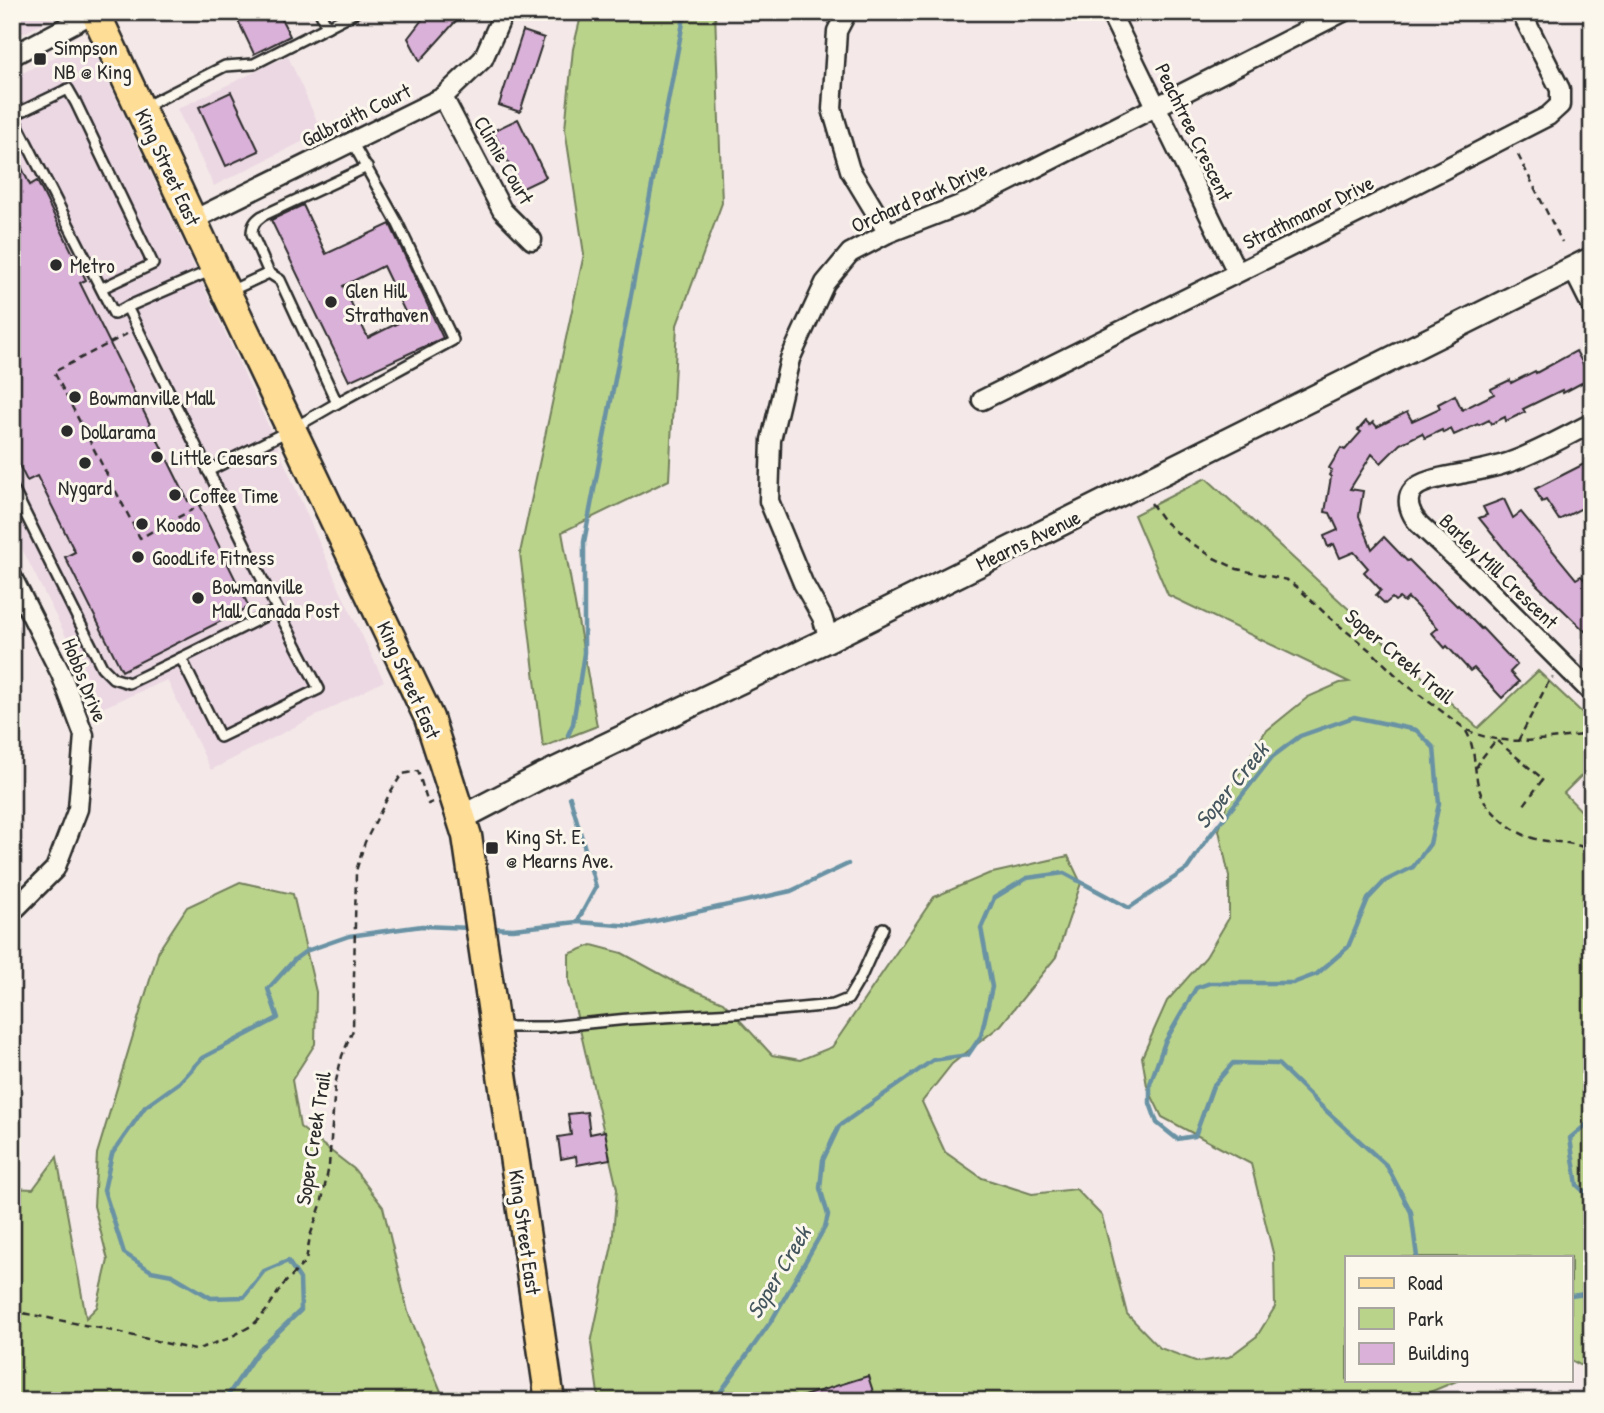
<svg xmlns="http://www.w3.org/2000/svg" width="1604" height="1413" font-family="'Patrick Hand',sans-serif">
<rect width="100%" height="100%" fill="#f4e9e8"/>
<filter id="ink" filterUnits="userSpaceOnUse"><feTurbulence type="fractalNoise" baseFrequency=".0143" numOctaves="2"/><feDisplacementMap in="SourceGraphic" scale="14" xChannelSelector="R" yChannelSelector="G"/><feConvolveMatrix kernelMatrix="1 2 1 2 8 2 1 2 1" color-interpolation-filters="sRGB"/></filter>
<g filter="url(#ink)">
<g fill="#ecd8e3">
<polygon points="12,12 66,12 12,39"/>
<polygon points="89,40 268,425 340,590 384,681 211,770 167,680 102,708 12,529 12,78"/>
<polygon points="288,56 322,132 214,186 177,109"/>
</g>
<g fill="#bad38b" stroke="#727f5b" stroke-width="2">
<polygon points="582,12 715,12 722,203 677,325 669,480 562,532 597,726 543,747 520,553 584,254 565,129 573,49"/>
<polygon points="1206,478 1478,728 1538,671 1592,722 1592,765 1564,793 1592,822 1592,1375 1582,1366 1571,1360 1571,1257 1347,1257 1347,1380 1459,1380 1430,1392 1401,1401 599,1401 591,1343 612,1245 617,1189 569,982 569,954 592,945 622,953 675,982 723,1002 772,1055 800,1060 832,1047 934,897 988,874 1068,856 1081,883 1056,957 1001,1025 952,1064 922,1102 945,1152 982,1178 1032,1194 1076,1189 1102,1216 1127,1314 1160,1348 1198,1362 1229,1357 1257,1336 1275,1307 1274,1257 1251,1164 1162,1117 1147,1086 1142,1057 1167,1001 1206,957 1229,918 1229,876 1219,830 1232,785 1265,732 1308,697 1340,683 1349,682 1168,595 1134,515"/>
<polygon points="240,882 293,894 316,992 315,1044 292,1080 300,1127 354,1169 383,1207 408,1312 445,1401 12,1401 12,1188 33,1189 57,1157 86,1318 97,1307 108,1260 94,1206 97,1154 159,950 187,907"/>
</g>
<g fill="none" stroke-linecap="round" stroke-linejoin="round">
<g stroke="#6992a4" stroke-width="4.5">
<polyline points="568,735 573,724 584,653 584,542 685,12"/>
<polyline points="570,797 596,887 577,922"/>
<polyline points="490,928 513,929 577,922 633,926 791,891 848,864"/>
<polyline points="1592,1120 1570,1138 1577,1185 1592,1199"/>
<polyline points="1571,1296 1592,1293"/>
<polyline points="224,1401 258,1351 301,1310 300,1279 288,1261 264,1271 244,1297 211,1298 172,1275 151,1271 124,1253 104,1190 112,1154 145,1107 180,1082 202,1058 278,1018 268,989 295,959 306,951 349,936 422,926 471,928"/>
<polyline points="714,1401 772,1320 825,1227 828,1215 820,1188 823,1160 839,1126 933,1060 968,1055 981,1036 992,987 981,928 994,898 1027,878 1064,873 1129,908 1187,869 1209,837 1272,757 1300,736 1354,717 1416,730 1434,748 1439,804 1430,844 1413,867 1385,881 1368,899 1348,947 1317,974 1293,983 1210,983 1196,988 1165,1042 1150,1084 1150,1103 1157,1123 1177,1139 1195,1136 1213,1086 1233,1063 1278,1064 1321,1106 1387,1166 1411,1212 1417,1257"/>
</g>
</g>
<g fill="#dab1d8" stroke="#2b2b2b" stroke-width="2" fill-rule="evenodd">
<polygon points="234,12 278,12 290,36 254,54"/>
<polygon points="428,12 464,12 420,61 408,38"/>
<polygon points="523,31 544,38 520,112 499,105"/>
<polygon points="231,92 259,151 226,166 199,107"/>
<polygon points="518,119 546,177 521,189 493,131"/>
<polygon points="20,164 30,185 37,181 86,280 80,283 188,501 195,497 249,607 122,671 65,557 75,552 37,476 27,481 12,451 12,168"/>
<path d="M303,205L326,254L390,224L443,338L349,381L271,220ZM383,266L408,318L368,338L343,286Z"/>
<polygon points="1576,351 1591,378 1563,393 1562,390 1523,409 1525,412 1506,421 1505,417 1491,424 1489,420 1479,425 1478,424 1454,435 1451,429 1443,433 1442,430 1425,438 1422,433 1400,444 1381,463 1372,454 1350,489 1363,491 1359,516 1372,549 1384,537 1407,561 1409,560 1432,583 1433,582 1457,606 1458,605 1481,629 1482,628 1517,665 1510,672 1519,682 1502,698 1474,668 1470,671 1447,646 1445,648 1432,633 1438,628 1408,598 1404,602 1399,598 1395,601 1392,598 1385,604 1376,595 1381,590 1364,572 1368,568 1354,552 1340,558 1334,544 1328,547 1324,536 1338,530 1330,513 1325,512 1331,477 1329,475 1332,470 1329,468 1341,448 1345,450 1361,432 1358,430 1366,421 1370,425 1373,422 1377,427 1407,412 1412,421 1440,408 1438,404 1455,395 1462,410 1494,394 1491,389 1510,380 1511,383 1535,371 1536,373"/>
<polygon points="1592,460 1592,503 1559,520 1546,500 1542,502 1535,489"/>
<polygon points="1504,499 1513,518 1521,512 1576,579 1581,576 1592,588 1592,638 1535,583 1536,582 1509,555 1479,518 1487,515 1483,507"/>
<polygon points="587,1112 590,1134 605,1131 610,1159 577,1165 576,1156 561,1159 558,1137 571,1135 568,1114"/>
<polygon points="868,1376 876,1401 797,1401 797,1398"/>
</g>
<g fill="none" stroke-linecap="round" stroke-linejoin="round">
<defs>
<g id="service">
<polyline points="320,12 327,27"/>
<polyline points="142,108 225,66 254,64 356,12"/>
<polyline points="12,114 114,314 127,307 272,599 319,689 220,737 181,658 129,683 113,678 102,667 12,487"/>
<polyline points="12,116 68,89 76,103 153,264 102,288"/>
<polyline points="228,292 269,273"/>
<polyline points="127,307 212,270"/>
<polyline points="337,403 453,340 397,222 352,142"/>
<path d="M208,471L292,429L337,403L280,280L269,273L252,234C252,225 255,221 262,216L367,167"/>
<polyline points="181,658 277,610"/>
<polyline points="497,1027 548,1027 628,1019 769,1011 833,1005 848,999 861,977 883,928"/>
</g>
<g id="minor">
<polyline points="847,12 837,31 832,109 850,170 888,233"/>
<polyline points="1110,12 1237,272"/>
<polyline points="12,56 95,12"/>
<polyline points="443,97 502,210 532,240"/>
<polyline points="193,220 443,97 483,59 504,12"/>
<polyline points="1573,269 1592,307"/>
<polyline points="982,400 1400,192 1548,116 1560,105 1560,89 1521,12"/>
<path d="M1592,423C1566,436 1540,451 1513,461C1497,467 1481,470 1465,473C1452,476 1422,479 1413,490C1404,500 1411,515 1419,524L1471,572L1592,693"/>
<polyline points="12,577 61,674 84,735 78,809 55,869 12,912"/>
<polyline points="829,639 822,617 803,583 769,501 771,440 790,359 825,283 850,253 888,233 968,202 1343,12"/>
</g>
<polyline id="tertiary" points="461,818 540,777 829,639 1592,259"/>
<polyline id="primary" points="95,12 215,269 429,718 467,836 550,1401"/>
</defs>
<use href="#service" stroke="#2b2b2b" stroke-width="14"/>
<use href="#minor" stroke="#2b2b2b" stroke-width="23"/>
<use href="#tertiary" stroke="#2b2b2b" stroke-width="28"/>
<use href="#primary" stroke="#2b2b2b" stroke-width="33"/>
<g stroke="#2b2b2b" stroke-width="2.5" stroke-dasharray="7 5" stroke-linecap="butt">
<polyline points="1518,155 1562,242"/>
<polyline points="127,334 54,372 140,538 199,506 210,499"/>
<path d="M1151,503L1164,521L1181,536L1214,558L1237,569L1287,580L1297,587L1330,618L1372,652L1404,683L1464,728C1479,749 1471,778 1484,800C1488,808 1495,814 1502,820C1513,830 1525,837 1540,840C1558,843 1576,841 1592,852"/>
<path d="M1467,730C1506,749 1550,738 1592,734"/>
<polyline points="1518,741 1550,679 1553,677"/>
<polyline points="1476,768 1481,759 1496,740 1543,779 1524,805"/>
<polyline points="12,1311 100,1328 195,1350 227,1339 253,1325 266,1311 282,1286 306,1261 310,1236 321,1205 329,1166 335,1085 342,1056 353,1030 356,871 365,842 391,791 402,774 418,771 428,804 433,802"/>
</g>
<use href="#service" stroke="#fbf7ec" stroke-width="9"/>
<use href="#minor" stroke="#fbf7ec" stroke-width="18"/>
<use href="#tertiary" stroke="#fbf7ec" stroke-width="23"/>
<use href="#primary" stroke="#fedd96" stroke-width="28"/>
</g>
</g>
<g fill="#2b2b2b" stroke="#fbf7ec" stroke-width="2.5">
<rect x="33" y="52" width="14" height="14" rx="3.5"/>
<circle cx="56" cy="265" r="7"/>
<circle cx="331" cy="302" r="7"/>
<circle cx="75" cy="397" r="7"/>
<circle cx="67" cy="431" r="7"/>
<circle cx="157" cy="457" r="7"/>
<circle cx="85" cy="463" r="7"/>
<circle cx="175" cy="495" r="7"/>
<circle cx="142" cy="524" r="7"/>
<circle cx="138" cy="557" r="7"/>
<circle cx="198" cy="598" r="7"/>
<rect x="485" y="841" width="14" height="14" rx="3.5"/>
</g>
<g text-anchor="middle" dominant-baseline="central" stroke-width="6" stroke-linejoin="round" paint-order="stroke">
<g font-size="21" fill="#2b2b2b" stroke="#fbf7ec" text-anchor="start">
<text x="54" y="47">Simpson<tspan x="54" dy="24">NB @ King</tspan></text>
<text x="70" y="265">Metro</text>
<text x="345" y="290">Glen Hill<tspan x="345" dy="24">Strathaven</tspan></text>
<text x="89" y="397">Bowmanville Mall</text>
<text x="81" y="431">Dollarama</text>
<text x="171" y="457">Little Caesars</text>
<text x="85" y="487" text-anchor="middle">Nygard</text>
<text x="189" y="495">Coffee Time</text>
<text x="156" y="524">Koodo</text>
<text x="152" y="557">GoodLife Fitness</text>
<text x="212" y="586">Bowmanville<tspan x="212" dy="24">Mall Canada Post</tspan></text>
<text x="506" y="836">King St. E.<tspan x="506" dy="24">@ Mearns Ave.</tspan></text>
</g>
<g font-size="21" fill="#2b2b2b" stroke="#fbf7ec">
<text transform="translate(356 115) rotate(-26)">Galbraith Court</text>
<text transform="translate(1194 132) rotate(64)">Peachtree Crescent</text>
<text transform="translate(504 160) rotate(60)">Climie Court</text>
<text transform="translate(168 167) rotate(65)">King Street East</text>
<text transform="translate(919 197) rotate(-24)">Orchard Park Drive</text>
<text transform="translate(1308 212) rotate(-26)">Strathmanor Drive</text>
<text transform="translate(1028 540) rotate(-26)">Mearns Avenue</text>
<text transform="translate(1499 571) rotate(44)">Barley Mill Crescent</text>
<text transform="translate(1400 656) rotate(40)">Soper Creek Trail</text>
<text transform="translate(85 680) rotate(68)">Hobbs Drive</text>
<text transform="translate(409 680) rotate(66)">King Street East</text>
<text transform="translate(313 1138) rotate(-81)">Soper Creek Trail</text>
<text transform="translate(525 1232) rotate(82)">King Street East</text>
</g>
<g font-size="23" font-style="italic" fill="#45565e" stroke="#fbf7ec">
<text transform="translate(1231 785) rotate(-51)">Soper Creek</text>
<text transform="translate(778 1272) rotate(-59)">Soper Creek</text>
</g>
</g>
<rect width="1604" height="1413" fill="none" stroke="#fbf7ec" stroke-width="42"/>
<rect x="21" y="21" width="1562" height="1371" fill="none" stroke="#2b2b2b" stroke-width="2.5" filter="url(#ink)"/>
<rect x="1345" y="1256" width="228" height="126" fill="#fbf7ec" stroke="#a8a59f" stroke-width="2"/>
<rect x="1359" y="1278" width="35" height="10" fill="#fedd96" stroke="#a8a59f" stroke-width="2"/>
<text x="1408" y="1290" font-size="21" fill="#2b2b2b">Road</text>
<rect x="1359" y="1308" width="35" height="21" fill="#bad38b" stroke="#a8a59f" stroke-width="2"/>
<text x="1408" y="1326" font-size="21" fill="#2b2b2b">Park</text>
<rect x="1359" y="1343" width="35" height="21" fill="#dab1d8" stroke="#a8a59f" stroke-width="2"/>
<text x="1408" y="1360" font-size="21" fill="#2b2b2b">Building</text>
</svg>
